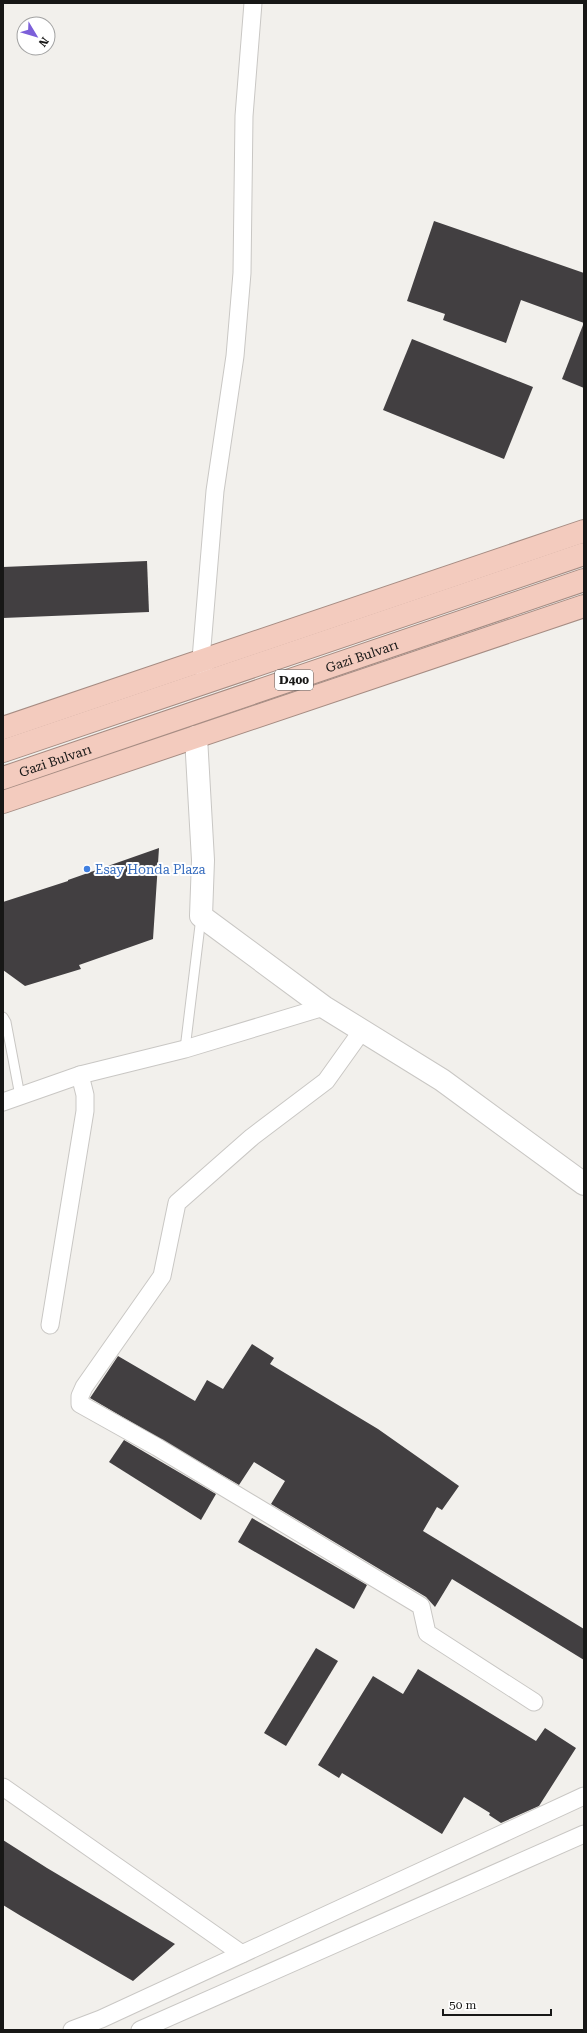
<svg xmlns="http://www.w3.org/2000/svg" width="587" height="2033" font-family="'Roboto Serif',serif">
<rect width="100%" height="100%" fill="#f2f0ec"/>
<g fill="#423f41">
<polygon points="434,221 584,273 584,323 521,300 506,343 443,320 445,314 407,301"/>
<polygon points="583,325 584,325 584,388 562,379"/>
<polygon points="412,339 533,387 504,459 383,410"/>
<polygon points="147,561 149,612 3,618 3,567"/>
<polygon points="159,848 153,939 79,965 81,969 25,986 3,970 3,902 68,881 68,880"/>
<polygon points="252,1344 274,1358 270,1364 378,1429 459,1486 442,1510 437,1507 423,1531 584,1629 584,1660 452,1579 435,1607 426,1597 271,1504 285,1481 254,1462 239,1485 90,1398 118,1356 195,1401 207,1380 223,1389"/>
<polygon points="124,1440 216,1494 201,1520 109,1462"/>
<polygon points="252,1518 367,1585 354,1609 238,1542"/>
<polygon points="316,1648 338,1661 286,1746 264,1733"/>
<polygon points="418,1669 536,1741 545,1728 576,1748 539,1806 501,1823 489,1815 490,1813 464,1797 442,1834 342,1773 339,1778 318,1765 373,1676 403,1694"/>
<polygon points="3,1840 47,1868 175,1944 133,1981 21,1916 3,1905"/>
</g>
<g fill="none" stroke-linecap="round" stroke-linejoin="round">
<defs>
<g id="lane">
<polyline points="3,1017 6,1022 20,1096"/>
<polyline points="185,1049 201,917"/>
</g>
<g id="street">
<polyline points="204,670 201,659 215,491 235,356 242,273 244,116 253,3"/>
<polyline points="361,1032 326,1081 252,1137 177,1203 162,1276 84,1387 80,1396 80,1404 157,1447 421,1606 427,1633 534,1702"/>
<polyline points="3,1102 80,1075 185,1049 324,1007"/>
<polyline points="50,1325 85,1111 85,1095 80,1075"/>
<polyline points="3,1787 242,1954"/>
<polyline points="72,2030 101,2019 584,1796"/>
<polyline points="140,2030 584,1834"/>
</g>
<polyline id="secondary" points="196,737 203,860 201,916 324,1007 442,1080 584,1184"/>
<g id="highway">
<polyline points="3,728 584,531"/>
<polyline points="3,751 584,554"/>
<path id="s1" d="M3,778L584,580"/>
<polyline points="3,802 584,606"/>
</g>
</defs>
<use href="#lane" stroke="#c9c7c4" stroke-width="11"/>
<use href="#street" stroke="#c9c7c4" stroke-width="19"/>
<use href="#secondary" stroke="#c9c7c4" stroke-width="24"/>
<use href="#highway" stroke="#a68c83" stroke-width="24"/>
<use href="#lane" stroke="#fff" stroke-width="9"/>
<use href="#street" stroke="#fff" stroke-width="17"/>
<use href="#secondary" stroke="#fff" stroke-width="22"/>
<use href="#highway" stroke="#f3cbbe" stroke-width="22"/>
</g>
<circle fill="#3f7fe0" stroke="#fff" stroke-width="1.5" cx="87" cy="869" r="4"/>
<g text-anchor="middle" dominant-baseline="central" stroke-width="4" stroke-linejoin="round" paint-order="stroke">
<rect fill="#fff" stroke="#5d5d5c" stroke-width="1" x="275" y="670" width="38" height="20" rx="3"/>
<g font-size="12" font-weight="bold" fill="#171716">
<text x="294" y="680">D400</text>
</g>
<g font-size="13" fill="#171716" stroke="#fff">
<text stroke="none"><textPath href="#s1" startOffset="379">Gazi Bulvarı</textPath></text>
<text stroke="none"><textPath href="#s1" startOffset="55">Gazi Bulvarı</textPath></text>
</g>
<g font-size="13" fill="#366cbe" stroke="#fff" text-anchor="start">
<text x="95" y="869">Esay Honda Plaza</text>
</g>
</g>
<rect width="587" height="2033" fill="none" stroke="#171716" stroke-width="8"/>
<g transform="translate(36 36) rotate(128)"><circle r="19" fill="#ffffff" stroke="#a2a2a2"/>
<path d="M0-3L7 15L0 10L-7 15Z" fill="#7c5fd9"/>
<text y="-6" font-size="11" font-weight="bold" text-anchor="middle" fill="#171716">N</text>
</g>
<path d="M443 2009v6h108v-6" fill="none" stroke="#171716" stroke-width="2"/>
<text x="449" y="2009" font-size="12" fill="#171716" stroke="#ffffff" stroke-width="3" paint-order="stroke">50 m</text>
</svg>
